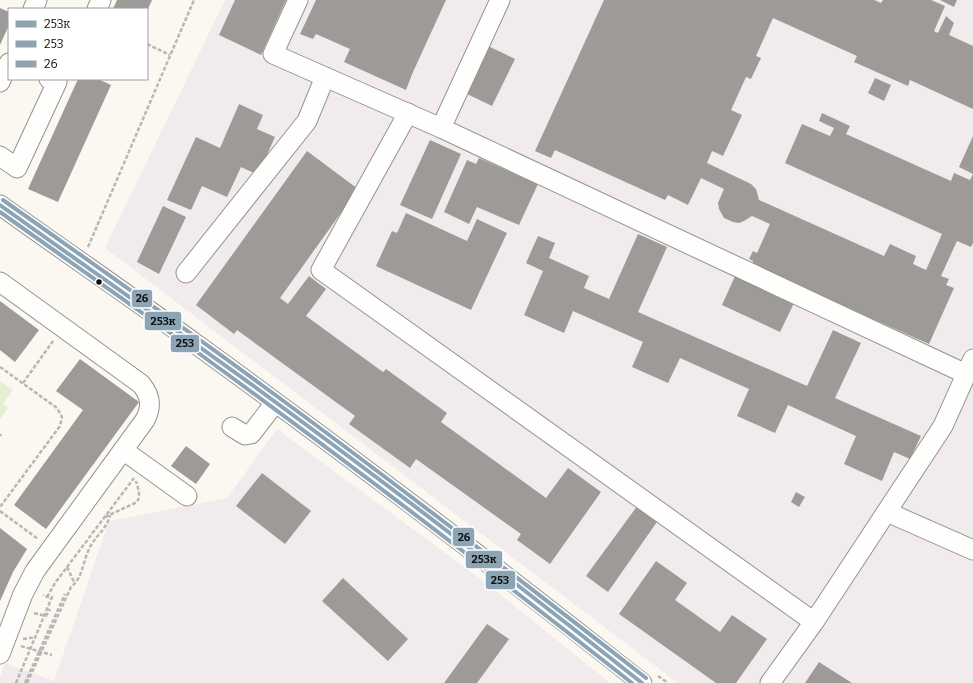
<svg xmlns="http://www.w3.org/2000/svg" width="973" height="683" font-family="Bitter,serif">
<rect width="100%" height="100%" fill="#fbf8f1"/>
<g fill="#f1ebee">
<polygon points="225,0 973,0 973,683 678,683 105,248"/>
<polygon points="277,429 482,580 610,683 0,683 0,677 5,663 54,681 109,521 227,498"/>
</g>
<polygon fill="#e7efd2" points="0,381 13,390 3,404 8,408 0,419"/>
<g fill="#9e9a97">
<polygon points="117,0 152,0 148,9 113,9"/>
<polygon points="235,0 286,0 261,55 219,35"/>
<polygon points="316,0 446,0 413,72 406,90 344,62 350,49 316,34 313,39 300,34"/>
<polygon points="604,0 874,0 881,3 883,0 931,0 945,6 934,31 938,33 946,16 954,23 949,35 973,46 973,109 910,80 908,86 854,62 857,56 773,18 756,56 761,58 751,79 746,77 731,110 742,115 723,156 712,151 707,163 751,184 756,189 759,200 884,256 890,244 916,256 913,264 926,270 942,234 785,163 802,124 830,136 834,128 819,121 822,113 850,126 846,134 951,181 954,173 970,180 973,174 973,243 971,247 957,241 941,276 949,279 946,285 954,288 929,344 752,265 753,261 749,259 753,251 757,253 770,224 752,216 744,221 739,223 733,222 724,218 719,209 718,203 724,189 701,178 688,205 668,195 665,200 555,150 551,158 535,151"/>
<polygon points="940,0 957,0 954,7"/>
<polygon points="0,8 9,12 9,25 0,45"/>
<polygon points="486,45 515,59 492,106 465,93"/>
<polygon points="875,78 891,85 884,101 868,93"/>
<polygon points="78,79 98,79 111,85 58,202 28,189"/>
<polygon points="239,104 263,115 257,129 275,137 258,175 241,167 227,197 202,186 191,210 167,200 196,137 220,148"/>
<polygon points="973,136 973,174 959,167"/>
<polygon points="430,140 461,154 432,219 400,205"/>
<polygon points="307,151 358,189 280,298 288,304 309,276 326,289 306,316 383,372 386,369 447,413 441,422 546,498 568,468 601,492 550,564 517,540 521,534 416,459 410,468 349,424 355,416 237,330 234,334 196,305"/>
<polygon points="479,158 538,184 519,225 477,207 469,224 444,212 467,160 476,164"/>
<polygon points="163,206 186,217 159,274 137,262"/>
<polygon points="406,213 467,241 477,219 507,233 471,310 376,266 392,231 397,233"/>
<polygon points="638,234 667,247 638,312 807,386 833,330 861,343 835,398 921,436 910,459 894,452 882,481 844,464 856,436 788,405 775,433 737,416 749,389 680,358 668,383 632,367 643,342 573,311 564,333 524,315 543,271 526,263 538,236 555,243 549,258 589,276 584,288 609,299"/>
<polygon points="736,274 795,301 780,332 722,305"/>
<polygon points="0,301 39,330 15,362 0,350"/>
<polygon points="80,359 139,402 46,529 14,505 83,410 56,391"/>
<polygon points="186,446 210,464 196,484 171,466"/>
<polygon points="262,473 311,511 285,544 236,506"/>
<polygon points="796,492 805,497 799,507 791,502"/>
<polygon points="638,505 659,519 608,592 586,576"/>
<polygon points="0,528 27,549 13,572 0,601"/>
<polygon points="656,561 687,583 675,600 720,632 732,615 767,639 736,683 716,683 619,614"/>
<polygon points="343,578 408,639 388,661 322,601"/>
<polygon points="487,624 509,639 477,683 444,683"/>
<polygon points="819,662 852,683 805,683"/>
</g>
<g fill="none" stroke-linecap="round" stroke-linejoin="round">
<defs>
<g id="minor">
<polyline points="298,0 273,54 441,128 966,374"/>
<polyline points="33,9 37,0"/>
<polyline points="97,9 101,0"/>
<polyline points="0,82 9,63"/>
<polyline points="408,113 321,270 814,622 943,426 973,359"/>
<polyline points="441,128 500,0"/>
<polyline points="0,156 17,168 57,82 49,79"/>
<path d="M0,205C67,253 134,299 200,347C350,456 497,568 642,683"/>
<polyline points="186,273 307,121 325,77"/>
<path d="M0,282L141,384C151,396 152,407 145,420L35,571L23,594L0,654"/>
<polyline points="232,427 245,435 251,434 275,403"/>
<polyline points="123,450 187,496"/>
<polyline points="887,512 973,550"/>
<polyline points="770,683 814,622"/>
</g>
</defs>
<use href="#minor" stroke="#949390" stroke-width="21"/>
<g stroke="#b8b7b6" stroke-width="2.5" stroke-dasharray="4 2" stroke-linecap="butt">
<polyline points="147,44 170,55"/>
<polyline points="88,247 194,0"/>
<polyline points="0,367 57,408 62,417 60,426 0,507"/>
<polyline points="23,383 53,341"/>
<polyline points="0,436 1,434"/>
<polyline points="0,511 38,539"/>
<path d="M105,517L137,502C141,496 138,488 136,481"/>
<polyline points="67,567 75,584"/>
<polyline points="47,597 55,583 134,478"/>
<polyline points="34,613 46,616 50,609"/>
<polyline points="23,639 36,637"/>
<polyline points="21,646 52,655"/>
<polyline points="658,676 668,683"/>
<polyline points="16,683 52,597 48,597 43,595"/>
<polyline points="25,683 65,594"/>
<path d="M27,683L71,587C83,578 83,560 90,547C96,535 107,529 110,515"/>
</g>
<use href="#minor" stroke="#fefefd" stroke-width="19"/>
<defs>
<path id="bus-1" d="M0,205C85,266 171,326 255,387C386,483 515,582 642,683"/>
<path id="bus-2" d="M0,212C66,259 132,305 197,352C344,459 489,570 632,683"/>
<path id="bus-3" d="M3,200C89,261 175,321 259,383C390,479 518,578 646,678"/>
</defs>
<use href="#bus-1" stroke="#fff" stroke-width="7"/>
<use href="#bus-2" stroke="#fff" stroke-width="7"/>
<use href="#bus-3" stroke="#fff" stroke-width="7"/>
<use href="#bus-1" stroke="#8ca5b6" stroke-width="4"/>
<use href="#bus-2" stroke="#8ca5b6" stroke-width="4"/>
<use href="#bus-3" stroke="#8ca5b6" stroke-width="4"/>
</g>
<circle fill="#0d0d0d" stroke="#fff" stroke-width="1.5" cx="99" cy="282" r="3.5"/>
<g stroke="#fff" stroke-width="1.5">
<rect x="131" y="289" width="22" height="19" rx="4" fill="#8ca5b6"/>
<rect x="144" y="311" width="38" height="20" rx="4" fill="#8ca5b6"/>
<rect x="170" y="334" width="30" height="19" rx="4" fill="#8ca5b6"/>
<rect x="452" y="527" width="23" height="20" rx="4" fill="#8ca5b6"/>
<rect x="465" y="550" width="38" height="19" rx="4" fill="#8ca5b6"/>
<rect x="485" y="570" width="31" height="20" rx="4" fill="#8ca5b6"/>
</g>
<g font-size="11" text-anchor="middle" font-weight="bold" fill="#111">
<text x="142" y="302">26</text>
<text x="163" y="325">253к</text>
<text x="185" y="347">253</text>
<text x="464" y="541">26</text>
<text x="484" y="563">253к</text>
<text x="500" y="584">253</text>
</g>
<rect x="8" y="8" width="140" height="72" fill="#ffffff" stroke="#9e9e9e"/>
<rect x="16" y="21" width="20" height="6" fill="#8ca5b6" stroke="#9e9e9e"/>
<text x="44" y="28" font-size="12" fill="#0d0d0d">253к</text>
<rect x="16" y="41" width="20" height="6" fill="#8ca5b6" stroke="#9e9e9e"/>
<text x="44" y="48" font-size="12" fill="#0d0d0d">253</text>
<rect x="16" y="61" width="20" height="6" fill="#8ca5b6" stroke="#9e9e9e"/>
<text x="44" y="68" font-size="12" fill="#0d0d0d">26</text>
</svg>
